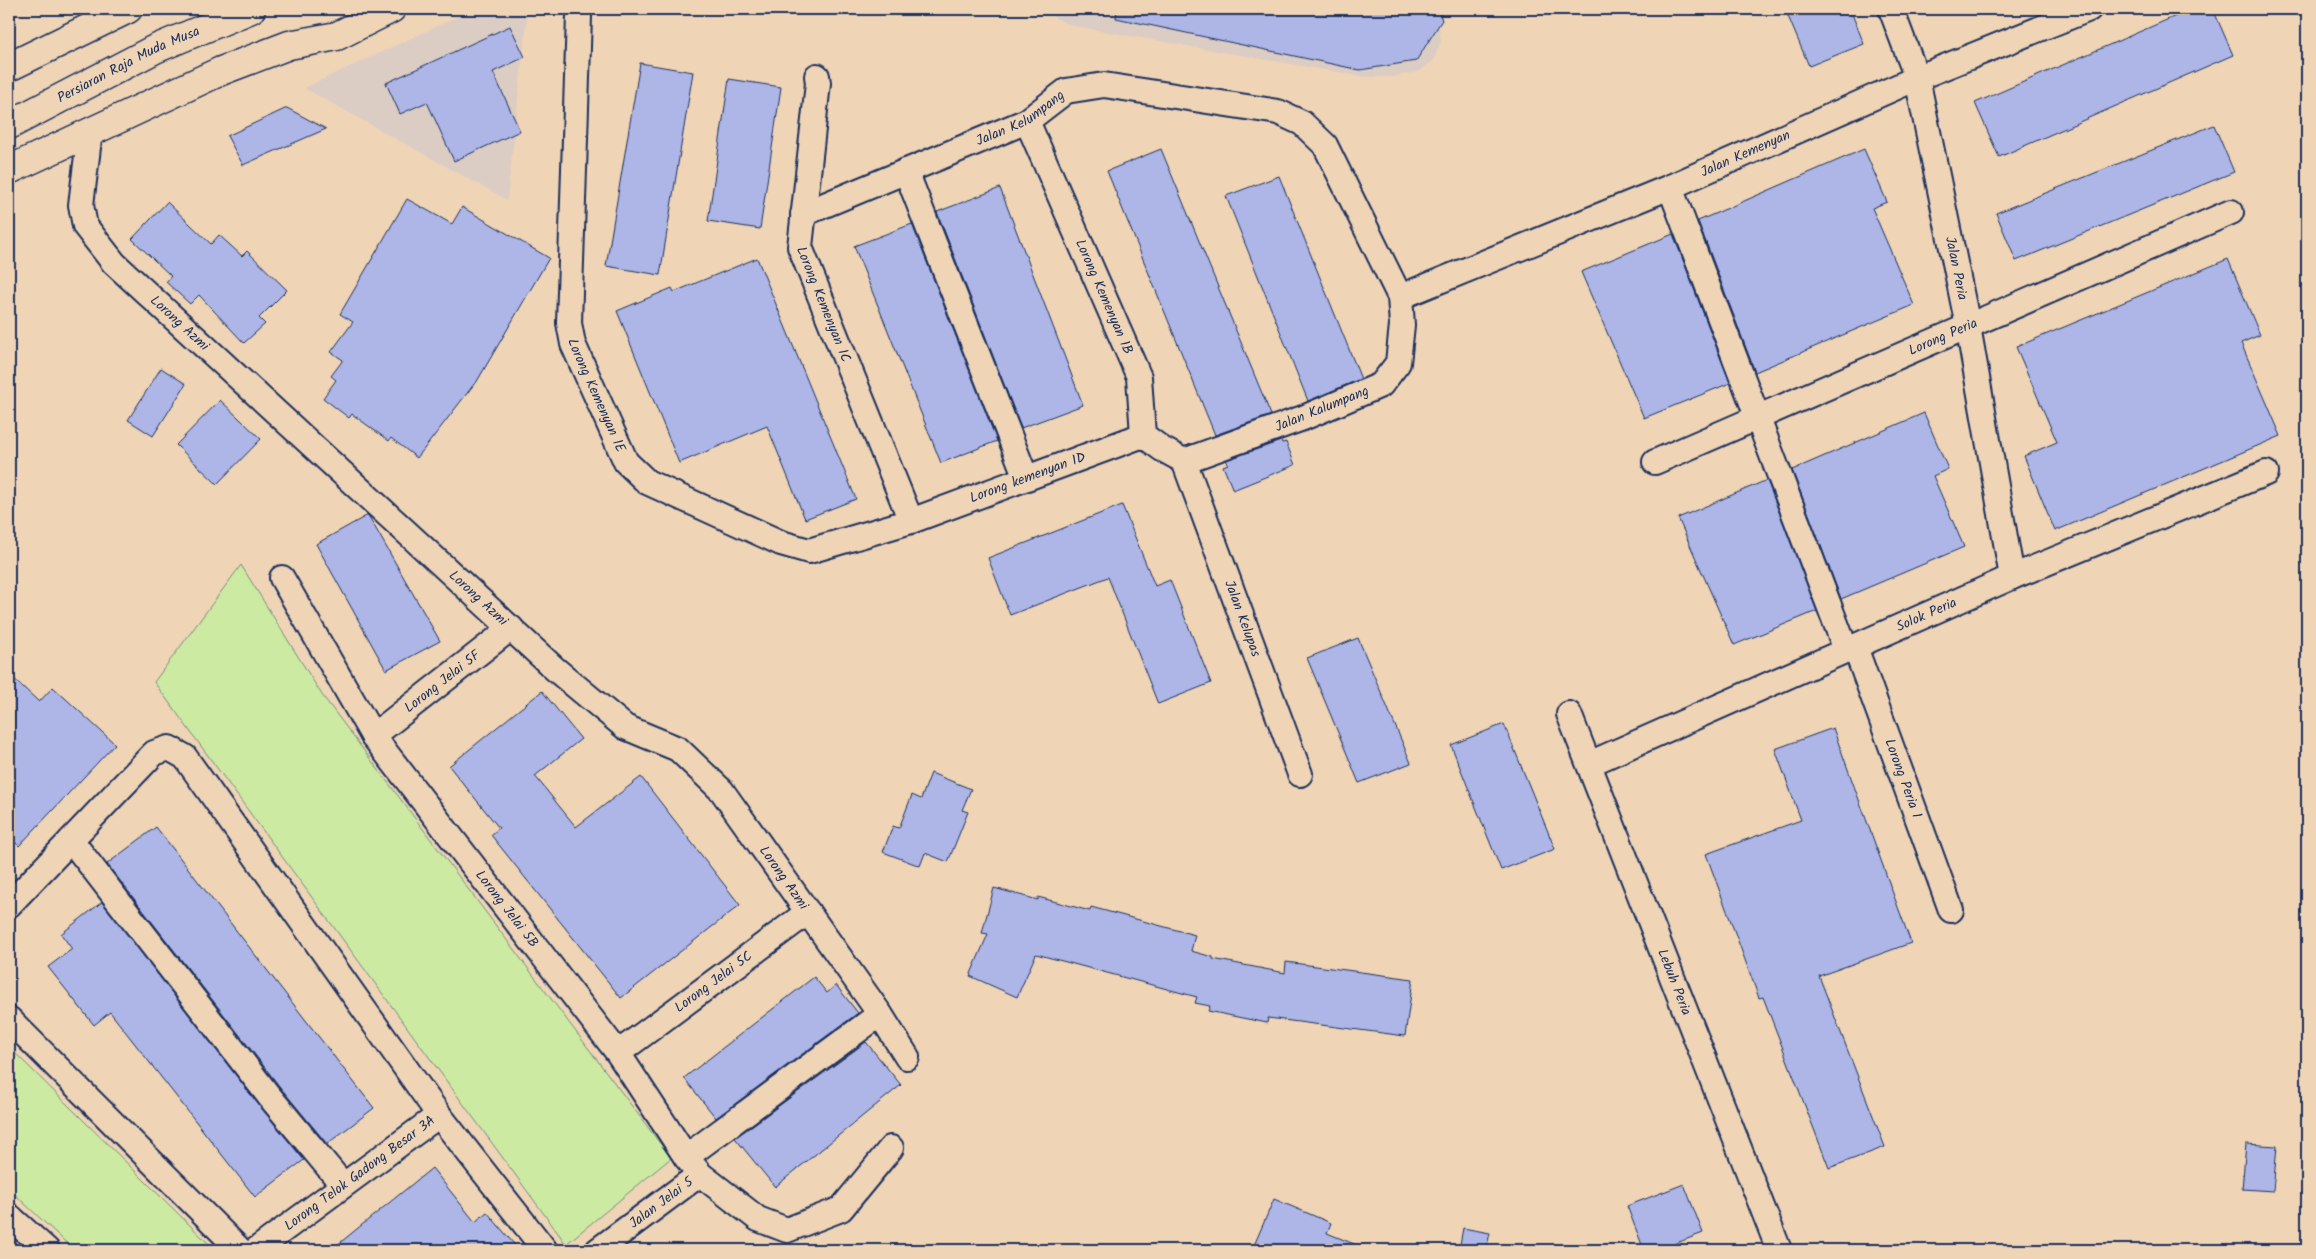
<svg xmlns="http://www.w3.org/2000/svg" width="2316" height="1259" font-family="Kalam,sans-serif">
<rect width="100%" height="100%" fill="#efd5b6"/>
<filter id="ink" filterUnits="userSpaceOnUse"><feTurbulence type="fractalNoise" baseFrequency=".02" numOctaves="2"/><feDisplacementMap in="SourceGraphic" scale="10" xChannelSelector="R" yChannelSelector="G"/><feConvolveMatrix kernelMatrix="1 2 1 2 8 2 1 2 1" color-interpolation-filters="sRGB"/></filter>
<g filter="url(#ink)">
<g fill="#dbccc4">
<polygon points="474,9 528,9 507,200 304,88"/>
<polygon points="1044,9 1437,9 1441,41 1433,61 1418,72 1392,77 1365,77 1073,26 1057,19"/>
</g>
<g fill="#cceaa1" stroke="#748c80">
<polygon points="241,565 322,695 671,1158 566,1244 154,682"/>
<polygon points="9,1047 215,1250 74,1250 9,1189"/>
</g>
<g fill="#adb6e6" stroke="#1b2f5e">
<polygon points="1117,9 1438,9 1442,20 1416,61 1360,70 1116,18"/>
<polygon points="1785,9 1850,9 1864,44 1809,66"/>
<polygon points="2192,9 2213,9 2233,55 1999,157 1975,103"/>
<polygon points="510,26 525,57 493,72 520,131 454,161 427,102 400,114 386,83"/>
<polygon points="640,63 693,72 660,275 606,266"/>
<polygon points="729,79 781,87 760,229 708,221"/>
<polygon points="287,108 326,129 243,165 227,136"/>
<polygon points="2214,125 2234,172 2016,261 1996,213"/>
<polygon points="1161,149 1271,415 1215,435 1107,171"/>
<polygon points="1864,149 1887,202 1872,208 1914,305 1755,372 1698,221"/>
<polygon points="1279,176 1361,379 1308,401 1226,196"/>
<polygon points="1000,188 1083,405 1021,428 937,212"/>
<polygon points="407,199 452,224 462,207 549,258 476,383 475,383 417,458 391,438 389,441 352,414 349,418 323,398 336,380 331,376 343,360 331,352 353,322 340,314"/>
<polygon points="167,202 211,244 219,235 242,256 247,251 287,290 259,318 265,324 244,343 199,295 190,304 166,282 171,276 132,239"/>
<polygon points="912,224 997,441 941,463 854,246"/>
<polygon points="1673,234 1730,383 1644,418 1581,272"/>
<polygon points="757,258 856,499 805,519 767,426 679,463 617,311 672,288 674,292"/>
<polygon points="2228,259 2260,335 2241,343 2281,436 2055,531 2024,456 2057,442 2016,347"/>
<polygon points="161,368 186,384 153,436 128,420"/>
<polygon points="220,400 261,439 217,484 176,445"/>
<polygon points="1924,413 1948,469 1933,476 1964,547 1841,599 1792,470"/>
<polygon points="1281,441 1282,443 1286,442 1295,465 1233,490 1223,466 1228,464 1226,460"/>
<polygon points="1767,480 1817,611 1734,645 1678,518"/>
<polygon points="1122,505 1155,586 1170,580 1211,683 1158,704 1108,577 1010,615 988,558"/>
<polygon points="368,515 440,641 386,670 316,544"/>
<polygon points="1358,638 1411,763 1359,783 1307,658"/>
<polygon points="9,674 39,702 53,687 115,744 19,846 9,836"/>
<polygon points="542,691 581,739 535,776 576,827 641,777 740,905 621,998 491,835 499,828 449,766"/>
<polygon points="1504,724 1555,849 1501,870 1451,745"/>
<polygon points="1833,728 1911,943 1819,976 1885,1147 1829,1168 1763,997 1759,998 1706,854 1801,820 1775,749"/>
<polygon points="931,773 971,789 962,810 968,812 948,862 925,853 920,866 883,852 893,826 899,828 912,795 921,799"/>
<polygon points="156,827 374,1108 327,1144 280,1087 107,864"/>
<polygon points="994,888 1038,900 1038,897 1090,911 1091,907 1195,935 1191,951 1213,957 1213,959 1285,973 1286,962 1413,979 1405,1036 1268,1018 1267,1023 1208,1011 1210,1006 1195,1003 1197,997 1036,954 1017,997 970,976 988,934 982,933"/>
<polygon points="102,902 258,1104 304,1160 255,1197 110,1012 94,1025 48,967 72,949 61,934"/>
<polygon points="814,977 827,993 836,985 858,1013 716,1118 684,1078"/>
<polygon points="866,1042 901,1085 775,1187 735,1138"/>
<polygon points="2246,1144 2277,1146 2273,1191 2242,1189"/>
<polygon points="432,1168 475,1222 487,1212 519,1250 331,1250"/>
<polygon points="1684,1184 1703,1233 1658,1250 1644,1250 1627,1206"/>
<polygon points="1274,1199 1331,1223 1327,1233 1369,1250 1252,1250"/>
<polygon points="1463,1228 1490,1233 1486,1250 1459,1250"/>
</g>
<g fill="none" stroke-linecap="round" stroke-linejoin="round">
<defs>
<g id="minor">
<path id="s1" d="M1891,9L1917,78L1968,326L2012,577"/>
<path id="s2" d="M579,16L569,323L573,344L626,462L647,482L781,543L809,551L911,521L1143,435"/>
<path id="s3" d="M817,76L818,83L800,247L911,521"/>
<path id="s4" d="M1027,121L1139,377L1143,435L1162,449L1184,461"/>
<path id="s5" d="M90,131L81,205L85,226L114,263L555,669L625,727L678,749L722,791L880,1014L907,1057"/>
<polyline points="906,171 1026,478"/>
<polyline points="1670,187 1846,650"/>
<path id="s6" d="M803,214L1027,121L1066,91L1104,85L1278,112L1302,123L1325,145L1400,297L1402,325L1398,363L1381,385L1303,418L1184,461"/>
<path id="s7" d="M1400,297L1670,187L1917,78L2089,9"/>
<path id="s8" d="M1184,461L1300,774"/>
<path id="s9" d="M1655,462L2231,212"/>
<path id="s10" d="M282,578L373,736L618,1053L686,1157L700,1174L758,1219L787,1230L841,1209L891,1148"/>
<path id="s11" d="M1855,647L1951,910"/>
<path id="s12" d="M1569,714L1779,1250"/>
<path id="s13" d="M373,736L511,628"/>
<path id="s14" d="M1589,764L2012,577L2266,473"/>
<polyline points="71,840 269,1096 343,1185"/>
<polyline points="9,905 154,753 169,748 185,757 439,1115 545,1250"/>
<polyline points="9,1019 240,1250"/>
<path id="s15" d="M618,1053L808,912"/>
<polyline points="686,1157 880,1014"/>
<polyline points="9,1216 47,1250"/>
<path id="s16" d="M256,1250L439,1115"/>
<path id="s17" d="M598,1250L700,1174"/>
</g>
<polyline id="tertiary" points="9,170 221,71 289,45 337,36 391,9"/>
<g id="secondary">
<polyline points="9,67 128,9"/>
<path id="s18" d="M9,125L155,49L251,9"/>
</g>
</defs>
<use href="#minor" stroke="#1b2f5e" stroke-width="28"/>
<use href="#tertiary" stroke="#1b2f5e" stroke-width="31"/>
<use href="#secondary" stroke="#1b2f5e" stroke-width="31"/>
<use href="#minor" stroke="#efd5b6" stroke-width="24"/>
<use href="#tertiary" stroke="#efd5b6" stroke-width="28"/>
<use href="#secondary" stroke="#efd5b6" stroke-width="28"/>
</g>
</g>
<g text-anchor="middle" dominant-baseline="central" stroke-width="4" stroke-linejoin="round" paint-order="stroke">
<g font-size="14" fill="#1b2f5e" stroke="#efd5b6">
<text stroke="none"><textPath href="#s18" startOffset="134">Persiaran Raja Muda Musa</textPath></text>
<text stroke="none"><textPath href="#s6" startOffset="238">Jalan Kelumpang</textPath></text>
<text stroke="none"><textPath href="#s7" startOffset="374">Jalan Kemenyan</textPath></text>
<text stroke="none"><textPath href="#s1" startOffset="268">Jalan Peria</textPath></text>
<text stroke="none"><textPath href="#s4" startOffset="192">Lorong Kemenyan 1B</textPath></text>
<text stroke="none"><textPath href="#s3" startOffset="234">Lorong Kemenyan 1C</textPath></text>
<text stroke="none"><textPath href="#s5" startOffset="232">Lorong Azmi</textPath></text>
<text stroke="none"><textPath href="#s9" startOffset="314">Lorong Peria</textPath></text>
<text stroke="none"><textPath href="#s2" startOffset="385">Lorong Kemenyan 1E</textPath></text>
<text transform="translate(1322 409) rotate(-22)">Jalan Kalumpang</text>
<text stroke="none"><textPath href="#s2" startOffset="894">Lorong kemenyan 1D</textPath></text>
<text stroke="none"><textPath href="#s5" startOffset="638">Lorong Azmi</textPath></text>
<text stroke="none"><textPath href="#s14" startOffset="369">Solok Peria</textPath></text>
<text stroke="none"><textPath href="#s8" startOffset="168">Jalan Kelupas</textPath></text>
<text stroke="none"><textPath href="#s13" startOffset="88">Lorong Jelai 5F</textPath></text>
<text stroke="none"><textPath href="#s11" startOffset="140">Lorong Peria 1</textPath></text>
<text stroke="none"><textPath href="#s5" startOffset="1058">Lorong Azmi</textPath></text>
<text stroke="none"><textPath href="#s10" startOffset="401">Lorong Jelai 5B</textPath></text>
<text stroke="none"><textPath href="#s15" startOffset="119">Lorong Jelai 5C</textPath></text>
<text stroke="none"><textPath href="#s12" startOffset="288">Lebuh Peria</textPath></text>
<text stroke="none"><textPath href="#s16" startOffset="129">Lorong Telok Gadong Besar 3A</textPath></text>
<text stroke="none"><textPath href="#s17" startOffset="79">Jalan Jelai 5</textPath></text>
</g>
</g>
<rect width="2316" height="1259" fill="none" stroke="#efd5b6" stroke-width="30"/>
<rect x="15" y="15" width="2286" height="1229" fill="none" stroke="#1b2f5e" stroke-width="2" filter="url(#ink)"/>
</svg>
